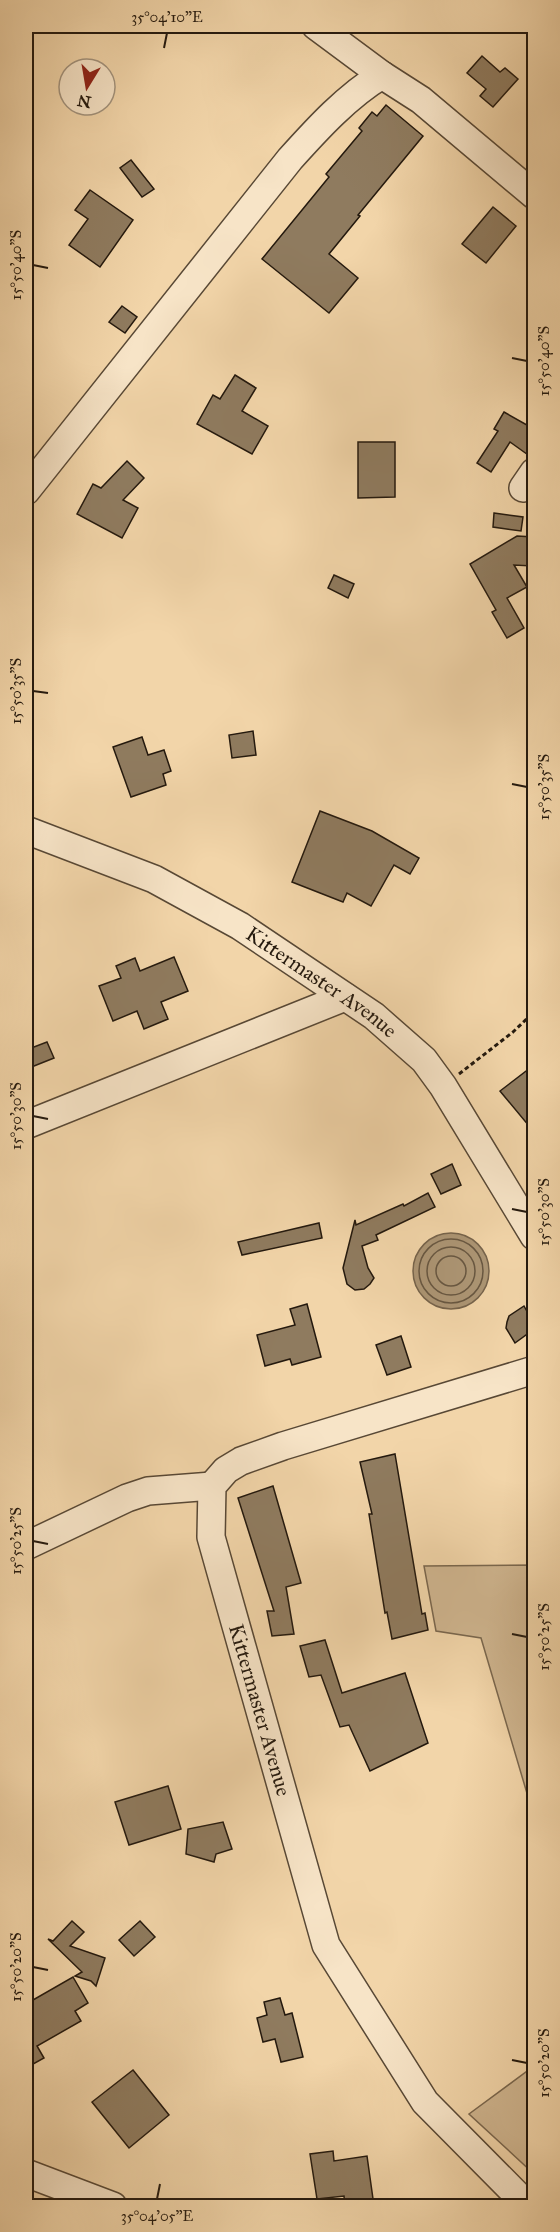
<svg xmlns="http://www.w3.org/2000/svg" width="560" height="2232" font-family="'IM FELL Great Primer',serif">
<rect width="100%" height="100%" fill="#f2d5a9"/>
<filter id="stains"><feTurbulence type="fractalNoise" baseFrequency=".00333" numOctaves="4"/><feColorMatrix values="0 0 0 0 .2 0 0 0 0 .09 0 0 0 0 .02 0 0 0 .5 -.17"/></filter>
<radialGradient id="worn" r=".72"><stop offset=".6" stop-color="#630" stop-opacity="0"/><stop offset="1" stop-color="#630" stop-opacity=".3"/></radialGradient>
<g fill="#cfb58f" stroke="#7a674e" stroke-width="1.5">
<polygon points="534,1565 534,1817 481,1638 436,1631 424,1566"/>
<polygon points="534,2066 534,2174 469,2114"/>
</g>
<circle fill="#ac9574" stroke="#76634b" stroke-width="1.5" cx="451" cy="1271" r="38"/>
<g fill="none" stroke-linecap="round" stroke-linejoin="round">
<g stroke="#685741" stroke-width="1.5">
<circle cx="451" cy="1271" r="32"/>
<circle cx="451" cy="1271" r="24"/>
<circle cx="451" cy="1271" r="15"/>
</g>
</g>
<g fill="#8f7b5f" stroke="#24190e" stroke-width="1.5">
<polygon points="482,56 500,72 505,68 518,79 493,107 480,96 486,89 467,73"/>
<polygon points="386,105 423,136 358,215 360,216 329,254 358,278 329,313 262,259 329,177 326,174 362,131 359,128 372,112 377,116"/>
<polygon points="131,160 154,189 142,197 120,168"/>
<polygon points="90,190 133,220 100,267 69,245 88,219 75,210"/>
<polygon points="493,207 516,226 486,263 462,244"/>
<polygon points="122,306 137,317 125,333 109,322"/>
<polygon points="235,375 256,388 242,411 268,426 252,454 197,424 213,395 220,399"/>
<polygon points="504,412 534,429 534,456 531,457 510,442 491,472 477,463 498,431 494,429"/>
<polygon points="358,442 395,442 395,497 358,498"/>
<polygon points="127,461 144,478 123,500 138,508 122,538 77,514 93,484 101,488"/>
<polygon points="494,513 523,517 521,531 493,527"/>
<polygon points="517,536 534,537 533,566 514,565 527,587 507,598 524,628 507,638 492,612 496,610 470,564"/>
<polygon points="334,575 354,584 348,598 328,588"/>
<polygon points="253,731 256,755 232,758 229,735"/>
<polygon points="142,737 148,755 164,750 171,771 163,774 166,785 131,797 113,747"/>
<polygon points="320,811 372,831 419,858 410,874 394,865 371,906 347,893 343,902 292,882"/>
<polygon points="174,957 188,991 161,1002 168,1019 144,1029 137,1011 113,1021 99,986 121,978 116,966 135,958 140,971"/>
<polygon points="47,1042 54,1058 29,1068 26,1059 26,1050"/>
<polygon points="534,1065 534,1132 500,1091"/>
<polygon points="452,1164 461,1185 441,1194 431,1174"/>
<polygon points="428,1193 435,1207 376,1235 378,1240 362,1246 368,1268 374,1278 370,1284 364,1289 355,1290 347,1284 343,1268 355,1220 356,1225 403,1204 404,1206"/>
<polygon points="319,1223 322,1238 242,1255 238,1242"/>
<polygon points="307,1304 321,1357 292,1365 290,1359 265,1366 257,1335 295,1325 290,1309"/>
<polygon points="524,1306 534,1324 534,1329 515,1343 506,1328 507,1322 509,1316"/>
<polygon points="401,1336 411,1367 387,1375 376,1345"/>
<polygon points="395,1454 422,1614 425,1613 428,1630 392,1639 387,1612 385,1613 369,1514 372,1514 360,1462"/>
<polygon points="273,1486 301,1583 286,1587 294,1634 272,1636 267,1611 274,1611 238,1498"/>
<polygon points="325,1640 342,1693 405,1673 428,1743 370,1771 349,1725 340,1727 321,1675 309,1677 300,1646"/>
<polygon points="168,1786 181,1829 129,1845 115,1802"/>
<polygon points="223,1822 232,1849 216,1854 214,1862 186,1854 188,1829"/>
<polygon points="72,1921 84,1932 70,1946 105,1958 96,1986 91,1981 75,1976 82,1972 48,1939 53,1941"/>
<polygon points="140,1921 155,1937 134,1956 119,1940"/>
<polygon points="73,1977 88,2003 75,2011 81,2021 37,2046 44,2058 26,2068 26,2004"/>
<polygon points="280,1998 285,2015 292,2013 303,2057 281,2062 275,2039 263,2042 257,2018 267,2015 264,2002"/>
<polygon points="133,2070 169,2115 129,2148 92,2102"/>
<polygon points="333,2151 334,2161 367,2156 374,2206 345,2206 344,2196 317,2199 310,2154"/>
</g>
<g fill="none" stroke-linecap="round" stroke-linejoin="round">
<defs>
<g id="minor">
<polyline points="316,26 382,75 421,100 534,195"/>
<polyline points="523,488 534,472"/>
<path d="M26,491L290,159C317,129 347,96 382,75"/>
<path id="s1" d="M26,830L154,879L240,926L374,1016L424,1060L443,1086L534,1236"/>
<polyline points="26,1125 345,997"/>
<polyline points="26,1546 127,1498 148,1491 212,1486"/>
<polyline points="26,2173 113,2206"/>
<polyline points="528,2206 425,2102 326,1945 211,1537 212,1486 226,1470 241,1461 283,1446 534,1370"/>
</g>
</defs>
<use href="#minor" stroke="#584835" stroke-width="30"/>
<polyline stroke="#24190e" stroke-width="3" stroke-dasharray="4.5 3" stroke-linecap="butt" points="459,1074 513,1032 534,1012"/>
<use href="#minor" stroke="#f7e4c7" stroke-width="27"/>
</g>
<path fill="none" stroke="#24190e" stroke-width="2" d="M164,48L167,33M33,265L48,268M512,358L527,361M33,691L48,693M512,784L527,787M33,1116L48,1119M512,1209L527,1212M33,1541L48,1544M512,1634L527,1637M33,1967L48,1970M512,2060L527,2063M157,2199L160,2184"/>
<g text-anchor="middle" dominant-baseline="central" stroke-width="4.5" stroke-linejoin="round" paint-order="stroke">
<g font-size="21" fill="#24190e" stroke="#f7e4c7">
<text stroke="none"><textPath href="#s1" startOffset="334">Kittermaster Avenue</textPath></text>
<text transform="translate(260 1710) rotate(74)">Kittermaster Avenue</text>
</g>
</g>
<rect width="560" height="2232" fill="none" stroke="#f2d5a9" stroke-width="66"/>
<g transform="translate(87 87) rotate(191)"><circle r="28" fill="#f7e4c7" stroke="#a3937d" stroke-width="1.5"/>
<path d="M0-4.5L10 22L0 15L-10 22Z" fill="#8f2418"/>
<text y="-9" font-size="16" font-weight="bold" text-anchor="middle" fill="#24190e">N</text>
</g>
<rect x="33" y="33" width="494" height="2166" fill="none" stroke="#24190e" stroke-width="2"/>
<g font-size="15" text-anchor="middle" fill="#24190e">
<text x="167" y="22">35°04'10"E</text>
<text transform="translate(16 265) rotate(-90)" y="5">15°50'40"S</text>
<text transform="translate(544 361) rotate(-90)" y="5">15°50'40"S</text>
<text transform="translate(16 691) rotate(-90)" y="5">15°50'35"S</text>
<text transform="translate(544 787) rotate(-90)" y="5">15°50'35"S</text>
<text transform="translate(16 1116) rotate(-90)" y="5">15°50'30"S</text>
<text transform="translate(544 1212) rotate(-90)" y="5">15°50'30"S</text>
<text transform="translate(16 1541) rotate(-90)" y="5">15°50'25"S</text>
<text transform="translate(544 1637) rotate(-90)" y="5">15°50'25"S</text>
<text transform="translate(16 1967) rotate(-90)" y="5">15°50'20"S</text>
<text transform="translate(544 2063) rotate(-90)" y="5">15°50'20"S</text>
<text x="157" y="2221">35°04'05"E</text>
</g>
<rect width="100%" height="100%" filter="url(#stains)"/>
<rect width="100%" height="100%" fill="url(#worn)"/>
</svg>
